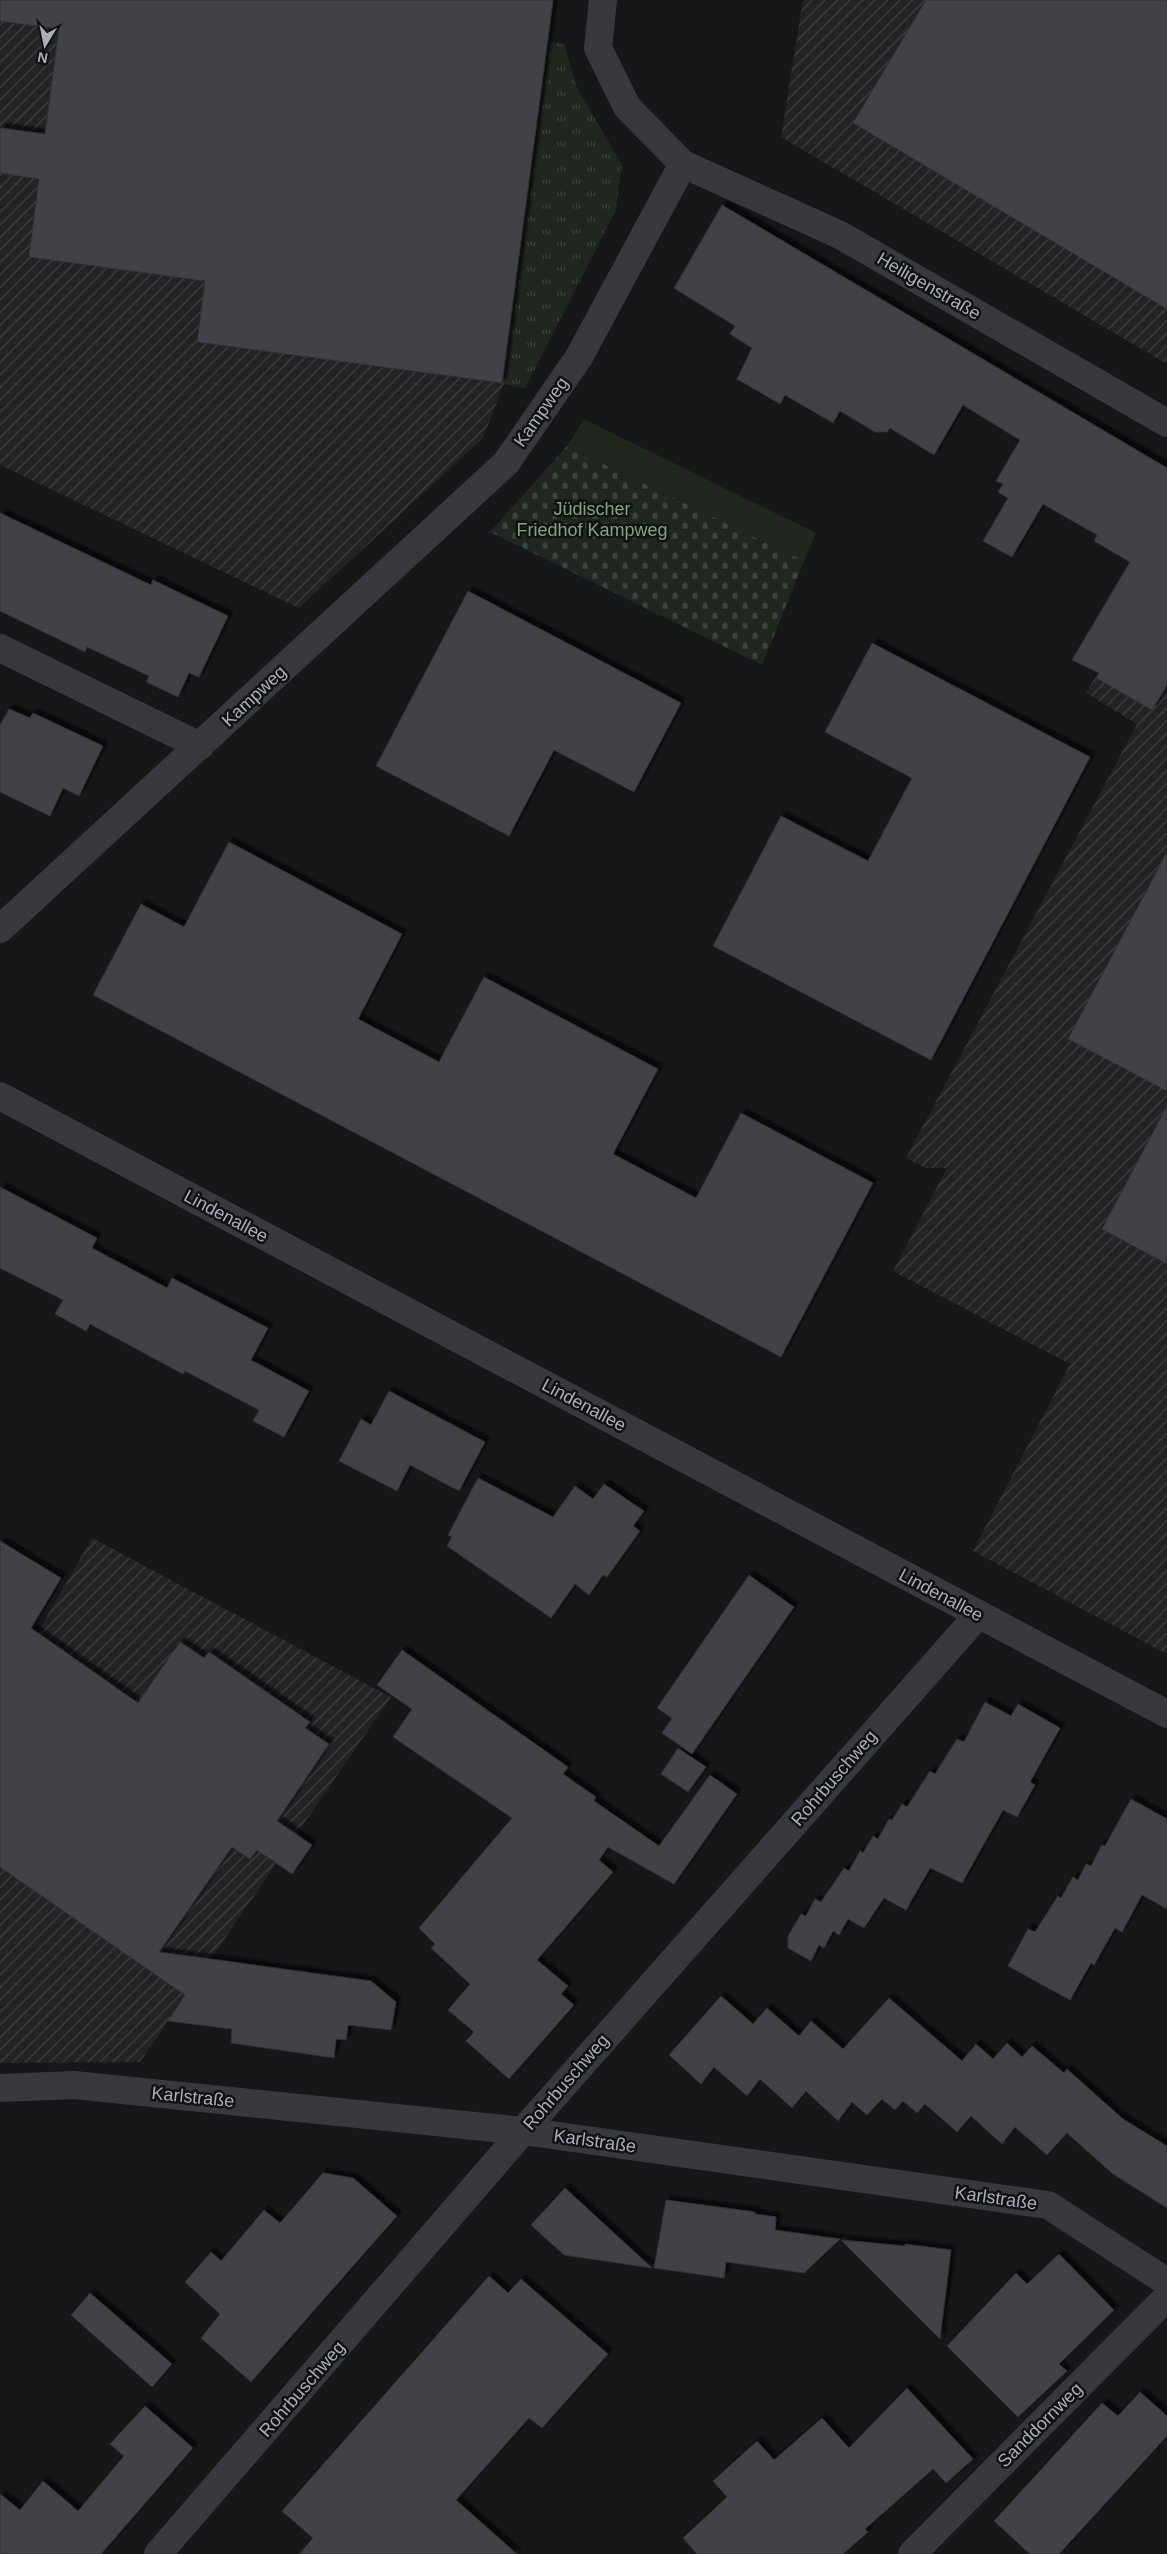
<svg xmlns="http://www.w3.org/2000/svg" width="1167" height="2554" font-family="Arial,sans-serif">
<defs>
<pattern id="industrial-furrows" width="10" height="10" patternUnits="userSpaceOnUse" patternTransform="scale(1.25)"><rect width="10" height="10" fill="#232326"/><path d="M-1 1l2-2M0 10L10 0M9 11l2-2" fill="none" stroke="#404043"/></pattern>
<pattern id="grass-tufts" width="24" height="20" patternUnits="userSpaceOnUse" patternTransform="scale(1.25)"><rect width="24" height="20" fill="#1f271f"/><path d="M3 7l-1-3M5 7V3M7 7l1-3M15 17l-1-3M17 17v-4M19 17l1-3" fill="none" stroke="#3d443d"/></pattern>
<pattern id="cemetery-stones" width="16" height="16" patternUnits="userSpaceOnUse" patternTransform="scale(1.25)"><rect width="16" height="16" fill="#1f271f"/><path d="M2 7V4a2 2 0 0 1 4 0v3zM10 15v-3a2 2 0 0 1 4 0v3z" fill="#3d443d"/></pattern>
<filter id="shadow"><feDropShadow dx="4.5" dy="-4.5" stdDeviation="1" flood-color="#0009"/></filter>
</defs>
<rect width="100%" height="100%" fill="#171719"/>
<g fill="url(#industrial-furrows)">
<polygon points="0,0 554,0 504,384 483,438 299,608 0,465"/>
<polygon points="803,0 1167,0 1167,364 781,137"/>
<polygon points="1167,554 1167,1654 973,1551 1070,1364 893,1271 947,1168 926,1168 906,1158 1137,724 1086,693"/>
<polygon points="92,1538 391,1697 140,2062 0,2063 0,1698"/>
</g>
<polygon fill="url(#grass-tufts)" points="549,42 564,44 577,88 622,165 616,210 525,388 504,384"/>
<polygon fill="url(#cemetery-stones)" points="567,446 804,561 762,665 490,532"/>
<polygon fill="#1f271f" points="584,419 816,533 804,561 567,446"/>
<g fill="#414246" stroke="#313135" filter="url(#shadow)">
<polygon points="0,0 553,0 502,383 197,342 205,281 29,257 39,179 0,173 0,128 45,134 59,29 0,21"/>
<polygon points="926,0 1167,0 1167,309 853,123"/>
<polygon points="722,205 1167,468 1167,685 1152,710 1096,678 1099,673 1072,660 1130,562 1094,541 1097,535 1043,504 1012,557 983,541 1008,498 998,492 1003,484 996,481 1020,440 963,405 934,455 890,428 887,432 875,432 840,411 833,423 785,395 780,404 737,379 752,348 730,334 735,326 674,288"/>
<polygon points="0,513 151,585 153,580 228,616 199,677 189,673 178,697 146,682 149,676 87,647 85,652 0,611"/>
<polygon points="468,591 681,703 634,792 554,750 509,836 376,766"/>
<polygon points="872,643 1090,757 931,1060 713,946 781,816 868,861 912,778 825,732"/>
<polygon points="9,709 30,718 33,713 103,746 79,796 63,788 50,816 0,792 0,725"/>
<polygon points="229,842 402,934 358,1019 439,1062 484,977 658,1069 613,1154 696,1198 741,1113 873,1183 781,1357 93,995 141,904 184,927"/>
<polygon points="1167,852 1167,1091 1068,1039"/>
<polygon points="1167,1106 1167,1264 1102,1229"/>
<polygon points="0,1187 97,1238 92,1248 167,1288 172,1278 268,1328 251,1360 309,1391 284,1437 253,1421 259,1410 185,1371 183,1374 90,1324 86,1331 55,1314 63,1300 0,1268"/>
<polygon points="389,1391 485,1442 459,1491 410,1465 397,1491 339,1461 361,1419 371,1425"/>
<polygon points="478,1478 553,1517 575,1486 593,1499 604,1484 644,1511 633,1526 640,1531 607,1577 603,1575 589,1595 575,1584 551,1618 447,1546 452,1537 448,1535"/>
<polygon points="0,1541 61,1578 31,1628 138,1703 180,1642 204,1658 209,1652 310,1722 305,1728 329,1744 277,1821 312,1845 292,1874 257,1850 250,1859 232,1847 159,1952 371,1981 396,2002 391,2030 348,2025 346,2040 336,2039 334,2058 231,2043 232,2029 168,2021 185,1995 0,1867"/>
<polygon points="749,1575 794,1607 692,1754 662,1733 672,1718 657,1708"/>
<polygon points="402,1650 568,1767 563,1774 596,1797 594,1801 659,1846 710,1775 737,1794 674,1884 608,1847 599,1860 613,1872 537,1960 568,1986 561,1994 574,2005 509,2079 466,2041 474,2032 448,2010 470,1984 431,1948 435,1944 419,1928 512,1818 393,1737 412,1709 377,1685"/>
<polygon points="985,1702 1011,1716 1018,1704 1060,1728 1030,1782 1035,1785 1017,1817 1003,1810 962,1883 930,1868 906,1910 884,1898 864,1928 848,1919 839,1935 833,1931 824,1948 819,1945 811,1961 788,1948 788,1936 801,1914 806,1916 815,1899 821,1902 844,1868 849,1871 860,1851 863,1853 873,1836 878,1839 889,1819 892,1820 902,1804 907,1807 930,1771 935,1774 957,1739 964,1742"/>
<polygon points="678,1748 706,1767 688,1792 661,1774"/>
<polygon points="1131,1799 1167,1819 1167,1909 1142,1895 1122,1932 1115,1928 1094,1965 1091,1963 1070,2000 1008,1966 1028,1929 1035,1932 1058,1896 1061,1898 1073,1877 1078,1880 1086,1864 1091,1866 1102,1845 1105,1846"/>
<polygon points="721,1996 753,2024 767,2008 799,2036 811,2021 843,2049 889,1998 962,2061 976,2044 993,2059 1007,2043 1022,2057 1032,2046 1064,2073 1067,2069 1123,2119 1167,2146 1167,2208 1113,2174 1067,2133 1047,2155 1015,2127 1002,2144 971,2116 957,2132 925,2104 917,2113 903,2101 895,2110 882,2099 867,2115 852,2102 838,2121 806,2091 792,2108 760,2079 747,2096 714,2067 701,2084 669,2055"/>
<polygon points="323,2173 353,2178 397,2216 251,2382 201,2338 220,2314 185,2282 211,2252 221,2261 264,2210 280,2223"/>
<polygon points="565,2188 652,2268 564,2255 531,2225"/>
<polygon points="666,2200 755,2212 755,2214 776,2217 775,2230 840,2239 804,2273 726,2262 724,2278 654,2268"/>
<polygon points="841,2240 905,2246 905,2244 951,2250 940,2339"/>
<polygon points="1059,2254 1114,2310 1059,2364 1067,2371 1018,2417 947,2346 1016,2273 1027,2284"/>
<polygon points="489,2276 508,2293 521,2279 608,2354 542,2428 529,2418 456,2500 517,2554 299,2554 313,2538 282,2511"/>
<polygon points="90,2293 172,2364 152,2387 71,2315"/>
<polygon points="907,2388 973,2459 946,2483 933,2469 865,2529 868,2532 843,2554 697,2554 683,2538 727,2497 713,2481 757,2441 774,2460 822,2418 849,2448"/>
<polygon points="1140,2392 1167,2416 1167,2436 1059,2554 1030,2554 994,2521 1102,2403 1118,2416"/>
<polygon points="145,2406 193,2448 101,2554 0,2554 0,2494 20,2510 43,2481 78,2511 124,2456 110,2444"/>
</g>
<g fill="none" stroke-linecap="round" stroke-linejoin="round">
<g stroke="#38393e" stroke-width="28">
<polyline points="603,0 598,48 627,107 683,164 840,235 1167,423"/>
<polyline points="0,648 200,746"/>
<polyline points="0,929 506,463 579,357 683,164"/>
<polyline points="0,1096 1167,1714"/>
<polyline points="0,2088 74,2085 523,2131 1048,2205 1167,2282"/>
<polyline points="158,2554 523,2131 979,1614"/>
<polyline points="912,2554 1167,2297"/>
</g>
</g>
<g text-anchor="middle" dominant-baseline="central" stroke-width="5" stroke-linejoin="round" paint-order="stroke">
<g font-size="18" fill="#a8afba" stroke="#121214">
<text transform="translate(929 286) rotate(30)">Heiligenstraße</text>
<text transform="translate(541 412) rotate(-55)">Kampweg</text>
<text transform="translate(254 696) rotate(-43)">Kampweg</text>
<text transform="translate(226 1216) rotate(28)">Lindenallee</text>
<text transform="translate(584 1405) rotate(28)">Lindenallee</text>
<text transform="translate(941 1595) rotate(28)">Lindenallee</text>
<text transform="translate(834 1778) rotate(-49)">Rohrbuschweg</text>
<text transform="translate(566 2082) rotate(-49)">Rohrbuschweg</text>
<text transform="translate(193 2097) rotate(6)">Karlstraße</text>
<text transform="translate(595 2141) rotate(8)">Karlstraße</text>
<text transform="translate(996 2198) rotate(8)">Karlstraße</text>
<text transform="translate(302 2389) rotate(-49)">Rohrbuschweg</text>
<text transform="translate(1040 2425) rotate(-45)">Sanddornweg</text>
</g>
<g font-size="18" fill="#80a57f" stroke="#121214">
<text x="592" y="509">Jüdischer<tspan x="592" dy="21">Friedhof Kampweg</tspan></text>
</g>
</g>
<g transform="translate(45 45) rotate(190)" stroke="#121214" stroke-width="4" paint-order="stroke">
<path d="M0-4L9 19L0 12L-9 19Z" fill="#a8afba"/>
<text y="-8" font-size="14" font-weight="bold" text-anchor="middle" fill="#a8afba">N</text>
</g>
</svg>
